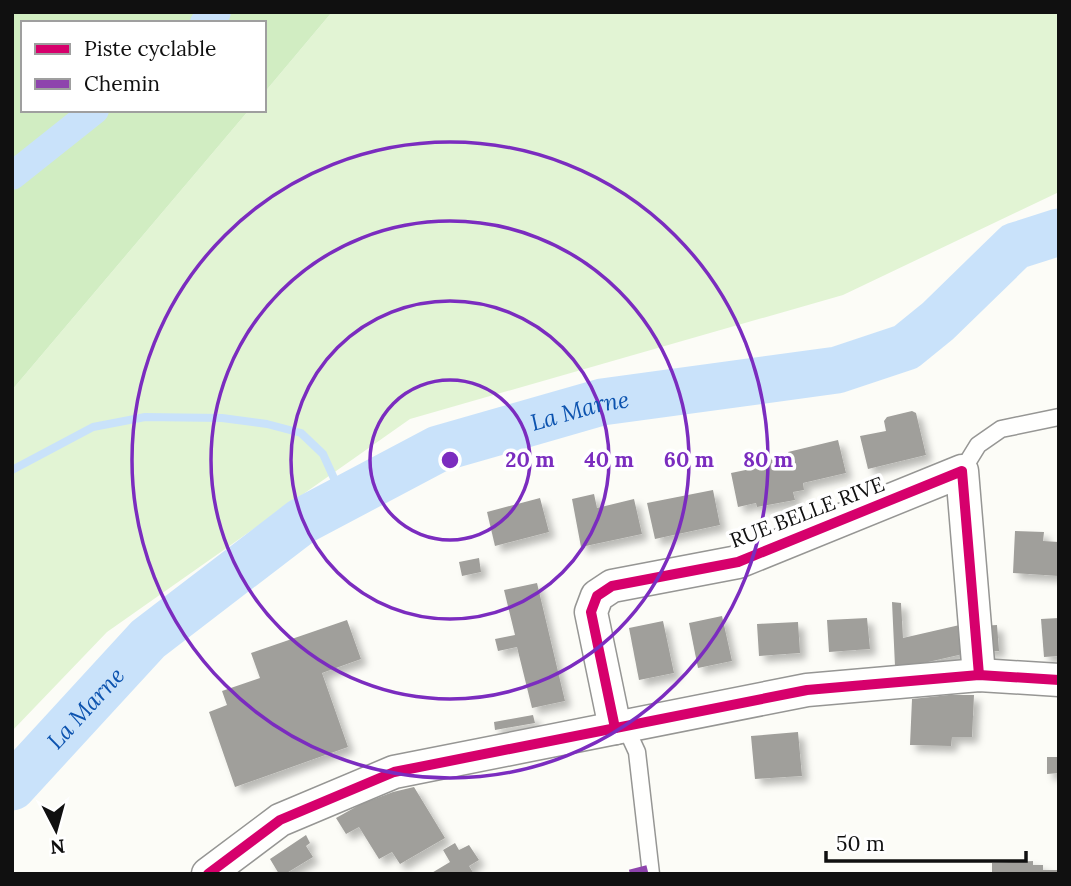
<svg xmlns="http://www.w3.org/2000/svg" width="1071" height="886" font-family="Lora,serif">
<defs>
<filter id="shadow"><feDropShadow dx="6" dy="6" stdDeviation="3.5" flood-color="#0004"/></filter>
</defs>
<rect width="100%" height="100%" fill="#fcfcf7"/>
<polygon fill="#e2f4d4" points="332,12 1059,12 1059,192 843,295 410,419 107,632 12,731 12,390 249,110 264,110 264,93"/>
<polygon fill="#d1edc2" points="12,12 332,12 264,93 264,23 23,23 23,110 249,110 12,390"/>
<g fill="none" stroke-linecap="round" stroke-linejoin="round">
<polyline stroke="#c9e2fa" stroke-width="8" points="12,470 93,427 145,417 222,418 267,424 301,433 323,454 337,485 338,503"/>
<g stroke="#c9e2fa" stroke-width="28">
<polyline points="204,23 217,12"/>
<polyline points="12,176 95,110"/>
</g>
<path stroke="#c9e2fa" stroke-width="47" id="s1" d="M12,787L148,639L302,521L438,449L602,402L837,370L906,347L938,321L1015,246L1059,232"/>
</g>
<g fill="#a09f9b" filter="url(#shadow)">
<polygon points="912,411 916,413 926,455 868,469 860,436 886,431 884,421 887,417"/>
<polygon points="838,440 846,473 803,483 804,490 793,492 795,500 757,507 756,503 738,507 731,473 770,465 769,458 785,455 785,459 789,458 788,452"/>
<polygon points="713,490 720,525 655,539 647,503"/>
<polygon points="594,494 597,508 634,499 642,534 581,547 572,499"/>
<polygon points="540,498 549,532 495,546 487,512"/>
<polygon points="1015,531 1044,532 1043,541 1059,542 1059,576 1013,573"/>
<polygon points="479,558 481,572 462,576 459,562"/>
<polygon points="537,583 565,701 532,708 517,647 498,651 495,639 515,635 504,590"/>
<polygon points="892,602 901,603 903,638 964,624 963,654 915,665 895,666"/>
<polygon points="722,616 732,661 698,668 689,623"/>
<polygon points="867,618 870,649 829,652 827,620"/>
<polygon points="1059,618 1059,656 1044,657 1041,619"/>
<polygon points="347,620 361,659 322,673 348,747 235,787 209,712 227,705 222,691 260,678 251,653"/>
<polygon points="663,621 674,673 639,680 629,628"/>
<polygon points="798,622 800,653 759,656 757,624"/>
<polygon points="997,625 999,651 980,652 979,626"/>
<polygon points="949,695 974,695 972,737 952,737 951,746 910,745 912,699"/>
<polygon points="533,715 535,723 495,730 494,722"/>
<polygon points="798,732 802,776 755,779 751,736"/>
<polygon points="1047,757 1059,757 1059,773 1047,774"/>
<polygon points="414,787 445,838 400,864 392,852 379,859 359,827 346,834 336,818 361,804 393,792"/>
<polygon points="306,835 310,843 306,846 313,857 285,874 279,874 270,859"/>
<polygon points="455,843 459,850 469,845 479,860 469,866 474,874 430,874 450,862 443,850"/>
<polygon points="1033,861 1033,865 1043,865 1043,870 1059,870 1059,874 992,874 992,863"/>
</g>
<g fill="none" stroke-linecap="round" stroke-linejoin="round">
<defs>
<g id="lane">
<polyline points="962,471 978,445 1001,429 1059,417"/>
<polyline points="625,726 637,752 651,874"/>
</g>
<g id="street">
<polyline points="615,728 591,612 597,596 612,586 738,562 962,471 979,675"/>
<polyline points="208,874 280,820 394,772 807,690 979,675 1059,680"/>
</g>
</defs>
<use href="#lane" stroke="#969694" stroke-width="19"/>
<use href="#street" stroke="#969694" stroke-width="35"/>
<use href="#lane" stroke="#fffffe" stroke-width="16"/>
<use href="#street" stroke="#fffffe" stroke-width="32"/>
<polyline stroke="#8e44ad" stroke-width="9" stroke-dasharray="18 9" stroke-linecap="butt" points="630,874 650,869"/>
<defs>
<g id="cycleway">
<polyline points="615,728 591,612 597,596 612,586 738,562 962,471 979,675"/>
<polyline points="208,874 280,820 394,772 807,690 979,675 1059,680"/>
</g>
</defs>
<use href="#cycleway" stroke="#fff" stroke-width="15"/>
<use href="#cycleway" stroke="#d6006c" stroke-width="10"/>
</g>
<g fill="none" stroke="#7b2cbf" stroke-width="3.5">
<circle cx="450" cy="460" r="80"/>
<circle cx="450" cy="460" r="159"/>
<circle cx="450" cy="460" r="239"/>
<circle cx="450" cy="460" r="318"/>
</g>
<g text-anchor="middle" dominant-baseline="central" stroke-width="7" stroke-linejoin="round" paint-order="stroke">
<g font-size="21" fill="#101010" stroke="#fff">
<text transform="translate(807 512) rotate(-21)">RUE BELLE RIVE</text>
</g>
<g font-size="23" font-style="italic" fill="#0c53af" stroke="#fff">
<text stroke="none"><textPath href="#s1" startOffset="696">La Marne</textPath></text>
<text stroke="none"><textPath href="#s1" startOffset="108">La Marne</textPath></text>
</g>
</g>
<circle cx="450" cy="460" r="10" fill="#7b2cbf" stroke="#fff" stroke-width="3.5"/>
<g font-size="21" text-anchor="middle" font-weight="bold" fill="#7b2cbf" stroke="#fff" stroke-width="7" stroke-linejoin="round" paint-order="stroke">
<text x="530" y="467">20 m</text>
<text x="609" y="467">40 m</text>
<text x="689" y="467">60 m</text>
<text x="768" y="467">80 m</text>
</g>
<rect width="1071" height="886" fill="none" stroke="#101010" stroke-width="28"/>
<rect x="21" y="21" width="245" height="91" fill="#ffffff" stroke="#9f9f9f" stroke-width="2"/>
<rect x="35" y="44" width="35" height="10" fill="#d6006c" stroke="#9f9f9f" stroke-width="2"/>
<text x="84" y="56" font-size="21" fill="#101010">Piste cyclable</text>
<rect x="35" y="79" width="35" height="10" fill="#8e44ad" stroke="#9f9f9f" stroke-width="2"/>
<text x="84" y="91" font-size="21" fill="#101010">Chemin</text>
<g transform="translate(56 830) rotate(174)" stroke="#ffffff" stroke-width="5" paint-order="stroke">
<path d="M0-5L12 26L0 18L-12 26Z" fill="#101010"/>
<text y="-10" font-size="19" font-weight="bold" text-anchor="middle" fill="#101010">N</text>
</g>
<path d="M826 851v10h200v-10" fill="none" stroke="#101010" stroke-width="3.5"/>
<text x="836" y="851" font-size="21" fill="#101010" stroke="#ffffff" stroke-width="5" paint-order="stroke">50 m</text>
</svg>
